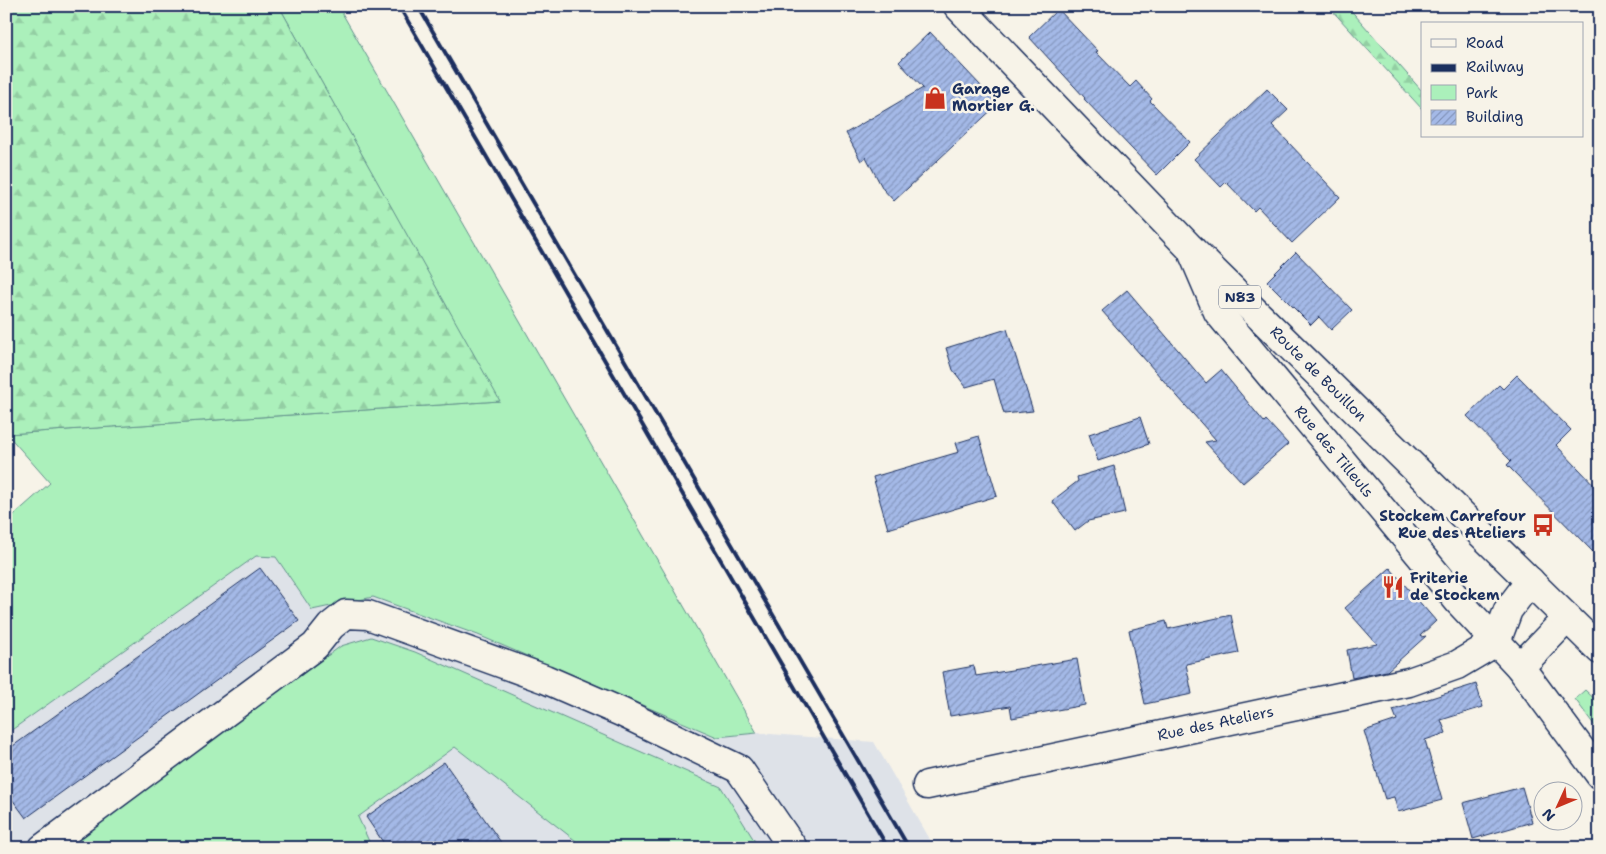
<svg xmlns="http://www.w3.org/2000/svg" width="1606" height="854" font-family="'Shantell Sans',sans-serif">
<defs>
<pattern id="forest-firs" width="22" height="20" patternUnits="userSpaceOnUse" patternTransform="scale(1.25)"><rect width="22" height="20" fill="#abf0bb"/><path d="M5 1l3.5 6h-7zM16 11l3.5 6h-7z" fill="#93cea3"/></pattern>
<pattern id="building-hatch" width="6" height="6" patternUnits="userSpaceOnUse" patternTransform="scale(1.25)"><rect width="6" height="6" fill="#a4b9e7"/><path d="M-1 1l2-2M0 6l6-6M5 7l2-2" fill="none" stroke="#8597be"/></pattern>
</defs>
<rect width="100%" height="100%" fill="#f7f3e8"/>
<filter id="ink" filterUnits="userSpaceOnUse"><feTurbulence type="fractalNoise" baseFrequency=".02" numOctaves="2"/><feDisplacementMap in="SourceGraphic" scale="10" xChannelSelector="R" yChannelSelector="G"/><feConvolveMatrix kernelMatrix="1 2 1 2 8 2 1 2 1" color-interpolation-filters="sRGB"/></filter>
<g filter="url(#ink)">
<polygon fill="#dee2e8" points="256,556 276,556 312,610 373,597 478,635 717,737 757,733 874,742 935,848 6,848 6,734"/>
<g fill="#abf0bb" stroke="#63908c">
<polygon points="279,6 338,6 757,733 717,737 478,635 373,597 312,610 276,557 256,556 6,734 6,522 50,483 7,434 499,401"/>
<polygon points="371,637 415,652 721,787 759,848 585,848 455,747 358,817 372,848 80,848 73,842 341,646"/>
<polygon points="1585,690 1600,704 1600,733 1575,699"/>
</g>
<g fill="url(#forest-firs)" stroke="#63908c">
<polygon points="6,6 279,6 500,401 7,434 6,433"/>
<polygon points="1328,6 1347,6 1422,91 1422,109"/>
</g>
<g fill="url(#building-hatch)" stroke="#1b2f5e">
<polygon points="1058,9 1098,51 1096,52 1130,87 1136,81 1152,99 1150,101 1190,142 1157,175 1084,99 1085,98 1029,37"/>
<polygon points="930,32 998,104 894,201 883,189 866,157 861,161 846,133 923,88 899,62"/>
<polygon points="1267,89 1288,110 1272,125 1340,197 1292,243 1258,207 1254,211 1226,182 1221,187 1194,159"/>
<polygon points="1296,252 1352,310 1331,330 1319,317 1311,325 1267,281"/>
<polygon points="1127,290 1206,383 1221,370 1264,422 1266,420 1288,444 1243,483 1205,442 1216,440 1102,311"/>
<polygon points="1007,329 1033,411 1004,414 994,379 966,387 953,370 946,348"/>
<polygon points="1517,375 1571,430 1556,445 1600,491 1600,559 1507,465 1511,461 1467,416 1499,385 1503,389"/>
<polygon points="1140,417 1149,444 1098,461 1089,434"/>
<polygon points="979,436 997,496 888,529 873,477 959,452 956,443"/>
<polygon points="1114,466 1125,513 1088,521 1075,531 1052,501 1078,481 1077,477"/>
<polygon points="260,568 299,621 26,818 6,791 6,751"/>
<polygon points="1390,568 1436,621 1420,636 1421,637 1426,636 1387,671 1352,678 1347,650 1377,644 1345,608"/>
<polygon points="1231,615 1239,653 1186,664 1192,694 1145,704 1129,630 1166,621 1168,629"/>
<polygon points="1077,659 1085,705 1012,718 1010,706 950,716 942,672 974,666 976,676"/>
<polygon points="1476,684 1483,707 1441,720 1446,733 1425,740 1442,800 1398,812 1394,797 1385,799 1364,731 1397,720 1393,710"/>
<polygon points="444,762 505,848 387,848 366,817"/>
<polygon points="1522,787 1532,822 1473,839 1463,803"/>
</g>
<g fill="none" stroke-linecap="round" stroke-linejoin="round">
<defs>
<g id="minor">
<path id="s1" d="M1191,249L1218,312L1460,603L1520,667L1600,775"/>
<polyline points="1496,642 1508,610 1530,581"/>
<polyline points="1520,667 1567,618"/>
<path id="s2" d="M927,785L1409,682L1457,665L1496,642"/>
<polyline points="43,848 315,646 331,626 346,614 368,615 545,679 621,712 739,769 793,848"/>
</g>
<g id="major">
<path id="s3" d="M958,6L1191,249L1600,650"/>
</g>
</defs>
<use href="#minor" stroke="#1b2f5e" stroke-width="31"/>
<use href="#major" stroke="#1b2f5e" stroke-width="31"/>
<use href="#minor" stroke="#f7f3e8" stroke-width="28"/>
<use href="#major" stroke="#f7f3e8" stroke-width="28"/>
<g stroke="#1b2f5e" stroke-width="4">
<polyline points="399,6 888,848"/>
<polyline points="418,6 909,848"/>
</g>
</g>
</g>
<defs>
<symbol id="shop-bare" viewBox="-9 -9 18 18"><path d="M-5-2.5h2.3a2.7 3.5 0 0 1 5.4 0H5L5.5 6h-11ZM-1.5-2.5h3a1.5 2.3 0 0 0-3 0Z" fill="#c8321e" stroke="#f7f3e8" stroke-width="2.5" paint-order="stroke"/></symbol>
<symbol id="bus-bare" viewBox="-9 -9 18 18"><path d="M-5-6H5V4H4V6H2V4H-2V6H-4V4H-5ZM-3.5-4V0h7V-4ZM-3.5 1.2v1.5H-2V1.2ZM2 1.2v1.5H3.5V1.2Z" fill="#c8321e" stroke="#f7f3e8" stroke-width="2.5" paint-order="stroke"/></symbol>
<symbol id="restaurant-bare" viewBox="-9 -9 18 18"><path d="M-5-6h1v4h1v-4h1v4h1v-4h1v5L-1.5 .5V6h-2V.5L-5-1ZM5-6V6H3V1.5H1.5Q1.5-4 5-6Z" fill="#c8321e" stroke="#f7f3e8" stroke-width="2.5" paint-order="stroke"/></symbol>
</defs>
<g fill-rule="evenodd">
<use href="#shop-bare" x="919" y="82" width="32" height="32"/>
<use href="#bus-bare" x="1527" y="509" width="32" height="32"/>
<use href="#restaurant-bare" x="1377" y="571" width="32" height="32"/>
</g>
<g text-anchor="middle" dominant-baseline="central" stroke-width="5" stroke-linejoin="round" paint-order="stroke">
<rect fill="#f7f3e8" stroke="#5d6a87" stroke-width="1" x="1219" y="285.5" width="42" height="23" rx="4"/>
<g font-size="14" font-weight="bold" fill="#1b2f5e">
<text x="1240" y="297">N83</text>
</g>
<g font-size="15" font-weight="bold" fill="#1b2f5e" stroke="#f7f3e8" text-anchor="start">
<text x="952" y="89">Garage<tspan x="952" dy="17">Mortier G.</tspan></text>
<text x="1526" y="516" text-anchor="end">Stockem Carrefour<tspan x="1526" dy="17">Rue des Ateliers</tspan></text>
<text x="1410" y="578">Friterie<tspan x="1410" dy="17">de Stockem</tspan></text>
</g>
<g font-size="15" fill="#1b2f5e" stroke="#f7f3e8">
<text stroke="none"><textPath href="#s3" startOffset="515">Route de Bouillon</textPath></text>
<text stroke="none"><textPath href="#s1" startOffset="250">Rue des Tilleuls</textPath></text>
<text stroke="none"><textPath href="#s2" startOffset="295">Rue des Ateliers</textPath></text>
</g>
</g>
<rect width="1606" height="854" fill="none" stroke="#f7f3e8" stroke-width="25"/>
<rect x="12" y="12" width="1581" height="829" fill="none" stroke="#1b2f5e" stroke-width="2" filter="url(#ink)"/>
<rect x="1421" y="22" width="162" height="115" fill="#f7f3e8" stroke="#9fa5b1"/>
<rect x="1431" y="39" width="25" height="8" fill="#f7f3e8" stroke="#9fa5b1"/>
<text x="1466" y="48" font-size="15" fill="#1b2f5e">Road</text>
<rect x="1431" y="64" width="25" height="8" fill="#1b2f5e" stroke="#9fa5b1"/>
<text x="1466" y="72" font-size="15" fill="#1b2f5e">Railway</text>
<rect x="1431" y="85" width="25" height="15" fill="#abf0bb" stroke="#9fa5b1"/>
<text x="1466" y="98" font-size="15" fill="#1b2f5e">Park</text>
<rect x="1431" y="110" width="25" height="15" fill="url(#building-hatch)" stroke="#9fa5b1"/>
<text x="1466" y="122" font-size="15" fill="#1b2f5e">Building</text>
<g transform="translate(1558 806) rotate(226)"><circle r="24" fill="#f7f3e8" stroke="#9fa5b1"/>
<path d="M0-4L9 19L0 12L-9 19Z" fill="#c8321e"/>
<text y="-8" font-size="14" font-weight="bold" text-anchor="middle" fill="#1b2f5e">N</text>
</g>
</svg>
